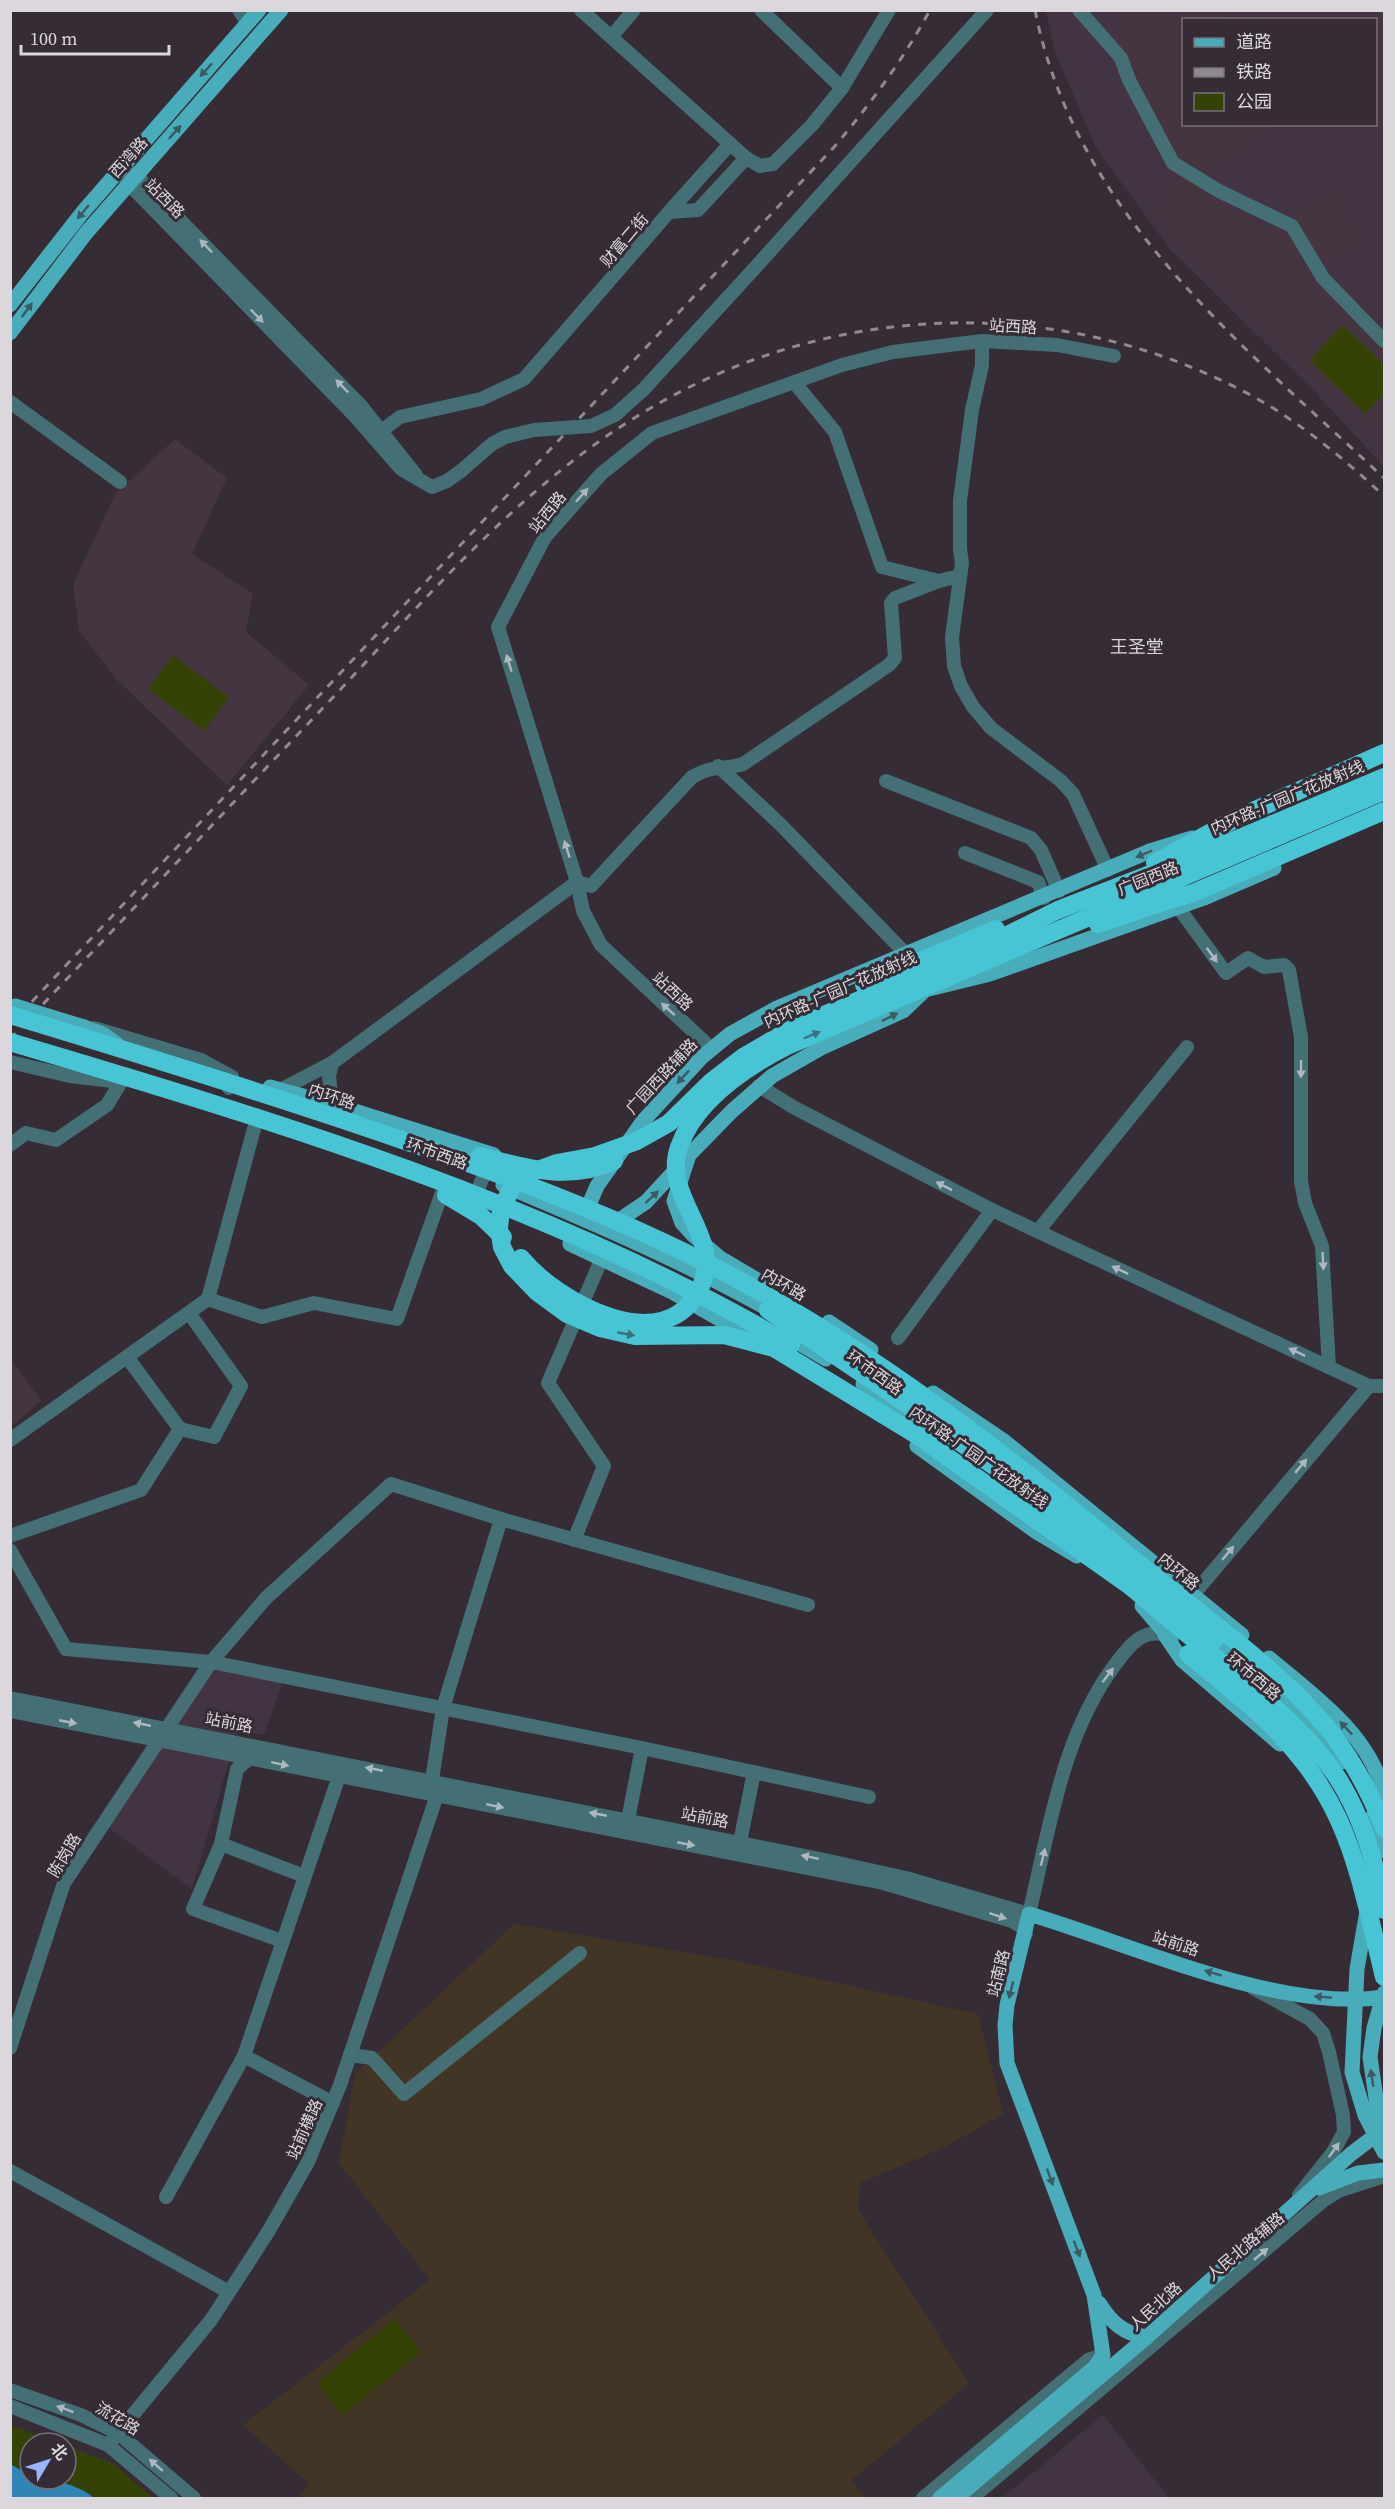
<svg xmlns="http://www.w3.org/2000/svg" width="1395" height="2509" font-family="'Source Serif 4','Noto Sans SC',serif">
<rect width="100%" height="100%" fill="#362c36"/>
<g fill="#433443" fill-rule="evenodd">
<path d="M1046,11H1384V467L1314,391L1170,249L1096,148L1055,52ZM1184,20H1376V124H1184Z"/>
<polygon points="212,1667 283,1681 264,1735 238,1730 192,1889 109,1828"/>
<polygon points="1103,2415 1169,2498 1002,2498"/>
</g>
<g fill="#453541">
<polygon points="1131,11 1164,11 1178,21 1189,11 1221,11 1227,19 1184,20 1184,124 1279,125 1212,170 1177,159 1111,36"/>
<polygon points="1183,173 1248,209 1264,234 1336,188 1363,240 1315,276 1384,349 1384,416 1369,430 1187,256 1151,211"/>
<polygon points="175,439 227,478 192,554 253,594 246,632 309,685 227,785 116,679 79,631 73,585 115,494"/>
<polygon points="10,1358 41,1401 11,1426 10,1426"/>
</g>
<polygon fill="#423526" points="514,1924 732,1960 978,2014 1003,2114 943,2148 860,2183 858,2210 969,2383 852,2480 866,2498 302,2498 299,2496 309,2484 243,2425 430,2280 339,2163 355,2074"/>
<g fill="#354206">
<polygon points="1343,325 1384,365 1384,394 1365,414 1309,360"/>
<polygon points="173,655 229,697 204,731 148,689"/>
<polygon points="395,2319 421,2352 343,2415 317,2383"/>
<polygon points="10,2425 59,2443 30,2443 30,2479 66,2479 66,2446 112,2463 153,2498 11,2498"/>
</g>
<path fill="#2e85b6" d="M10,2464L30,2475V2479C50,2479 79,2484 94,2498H11Z"/>
<g fill="none" stroke-linecap="round" stroke-linejoin="round">
<g stroke="#436f75" stroke-width="14">
<polyline points="239,10 248,23"/>
<polyline points="581,10 746,158 760,166 773,164 812,125 842,88 889,10"/>
<polyline points="761,10 842,88"/>
<polyline points="1079,10 1121,58 1129,80 1173,163 1219,191 1292,226 1323,278 1384,341"/>
<polyline points="611,37 634,10"/>
<polyline points="129,172 136,175 362,407 416,475"/>
<polyline points="125,177 128,183 354,415 401,469 432,487 447,481 461,471"/>
<polyline points="669,212 730,144"/>
<polyline points="753,270 987,10"/>
<polyline points="982,341 982,365 972,410 960,501 960,549 962,563 952,637 954,666 961,686 973,707 991,728 1061,781 1073,794 1108,870"/>
<polyline points="794,382 835,432 882,567 939,581"/>
<polyline points="10,402 120,482"/>
<polyline points="373,437 400,417 481,399 524,379 669,212 698,210 746,158"/>
<polyline points="718,766 780,824 907,955"/>
<polyline points="886,781 1031,838 1041,850 1059,891"/>
<polyline points="965,853 1038,882 1044,898"/>
<polyline points="1178,907 1226,973 1248,958 1264,967 1284,965 1289,970 1301,1037 1301,1181 1305,1203 1322,1246 1329,1367"/>
<polyline points="94,1028 201,1060 232,1077 229,1088"/>
<polyline points="711,1048 601,945 583,911 577,882 498,627 545,537 601,474 652,433 842,365 893,352 982,341 1057,345 1114,356"/>
<polyline points="10,1062 70,1076 121,1082 107,1105 56,1140 26,1133 10,1145"/>
<polyline points="332,1063 329,1076 332,1104"/>
<polyline points="759,1086 793,1107 992,1210 1369,1386 1384,1386"/>
<path d="M280,1090L332,1063L577,882L591,886L692,777C711,765 723,770 743,764L889,665L895,658L891,603L895,598L939,581L959,576"/>
<polyline points="479,1187 483,1177"/>
<polyline points="1038,1231 1187,1047"/>
<polyline points="208,1299 255,1125"/>
<polyline points="898,1338 992,1210"/>
<polyline points="180,1429 214,1437 241,1386 189,1313"/>
<polyline points="10,1440 208,1299 262,1317 314,1303 397,1319 443,1190"/>
<polyline points="10,1536 141,1490 180,1429 127,1357"/>
<polyline points="574,1540 604,1466 548,1383 602,1258"/>
<polyline points="10,1550 66,1649 211,1662 266,1598 391,1484 501,1519"/>
<polyline points="1193,1595 1369,1386"/>
<path d="M10,1698L820,1859L906,1878L1029,1914C1050,1827 1062,1734 1117,1662C1129,1646 1143,1628 1165,1635"/>
<polyline points="10,1711 883,1883 1012,1921 1023,1928 1026,1934"/>
<polyline points="251,1753 250,1758 237,1769 221,1844 193,1909 282,1941"/>
<polyline points="628,1820 642,1748"/>
<polyline points="740,1842 754,1772"/>
<polyline points="221,1844 304,1876"/>
<polyline points="1253,1988 1310,2019 1323,2033 1329,2052 1343,2115 1344,2132 1333,2152 1299,2195"/>
<polyline points="10,2048 64,1883 211,1662 642,1748 869,1797"/>
<polyline points="350,2055 372,2058 404,2094 580,1953"/>
<polyline points="244,2056 333,2103"/>
<polyline points="10,2171 229,2292"/>
<polyline points="166,2197 244,2056 339,1776"/>
<polyline points="10,2390 81,2415 118,2433 194,2498"/>
<polyline points="10,2406 108,2445 171,2498"/>
<polyline points="108,2445 211,2320 268,2232 308,2162 340,2085 437,1795 432,1780 443,1708 501,1519 808,1605"/>
<polyline points="923,2498 1088,2360 1103,2355"/>
<polyline points="972,2498 1324,2200 1338,2191 1384,2176"/>
</g>
<g stroke="#49acba" stroke-width="15">
<polyline points="10,305 82,213 259,10"/>
<polyline points="10,333 86,233 281,10"/>
<polyline points="84,1027 103,1034 117,1044"/>
<polyline points="270,1087 332,1104 494,1155"/>
<path d="M503,1185C596,1224 689,1264 777,1314"/>
<polyline points="588,1219 588,1207 597,1186 643,1121 702,1057 730,1034 775,1009 1150,851 1192,838"/>
<polyline points="609,1227 646,1202 681,1164"/>
<polyline points="570,1244 672,1292 756,1340"/>
<polyline points="759,1281 720,1258 693,1235 682,1223 674,1201 689,1155 732,1111 772,1076 821,1048 903,1011 925,990 990,974 1204,898 1274,868"/>
<polyline points="829,1322 871,1350"/>
<polyline points="782,1333 826,1359"/>
<polyline points="863,1384 927,1433"/>
<polyline points="933,1393 1004,1441 1242,1635"/>
<polyline points="917,1446 1035,1531 1077,1556"/>
<polyline points="1142,1606 1171,1640"/>
<polyline points="1207,1634 1317,1726"/>
<polyline points="1165,1635 1182,1660 1280,1744"/>
<path d="M1269,1658C1314,1696 1371,1735 1384,1795"/>
<polyline points="1308,1720 1342,1762"/>
<polyline points="1372,1817 1384,1851"/>
<polyline points="1367,1911 1357,1969 1352,2072 1365,2115 1384,2152"/>
<polyline points="1374,2136 1377,2105 1370,2057 1374,2028 1384,1993"/>
<polyline points="1319,2188 1358,2173 1384,2170"/>
<path d="M1099,2303C1111,2322 1123,2334 1147,2337"/>
<path d="M940,2498L1095,2367L1103,2355L1094,2295L1007,2063L1005,2025L1007,2005L1029,1914C1131,1944 1280,2013 1384,1997"/>
<polyline points="956,2498 1147,2337 1351,2154 1384,2129"/>
</g>
<g stroke="#48c5d5" stroke-width="18">
<polyline points="1169,900 1193,893 1384,811"/>
<polyline points="879,1385 1022,1486 1215,1640"/>
<polyline points="1188,1654 1252,1707"/>
</g>
<g stroke="#918992" stroke-width="3" stroke-dasharray="8 8" stroke-linecap="butt">
<path d="M1035,10C1075,213 1242,345 1384,478"/>
<path d="M10,1025L835,146C871,103 903,60 930,10"/>
<path d="M10,1039C120,923 229,807 338,692C430,594 517,492 631,420C815,303 1047,290 1241,390C1294,417 1341,456 1384,496"/>
</g>
<polyline stroke="#436f75" stroke-width="14" points="461,471 492,444 505,437 534,430 591,426 615,415 643,390 753,270"/>
<polyline stroke="#49acba" stroke-width="15" points="15,1006 84,1027"/>
<g stroke="#48c5d5" stroke-width="18">
<polyline points="1155,863 1237,818 1384,753"/>
<polyline points="1098,924 1169,900"/>
<polyline points="864,985 996,929"/>
<path d="M10,1015C142,1055 272,1095 402,1140C525,1182 650,1229 764,1294C903,1372 1026,1471 1149,1572C1211,1623 1283,1672 1333,1735C1355,1764 1371,1795 1384,1828"/>
<path d="M10,1042C273,1120 554,1205 791,1345"/>
<path d="M480,1156C525,1168 570,1182 614,1161"/>
<polyline points="446,1195 481,1216 503,1237"/>
<path d="M521,1258C557,1302 666,1363 701,1286C724,1237 661,1197 679,1147C695,1101 746,1067 787,1046L1384,791"/>
<polyline points="768,1310 879,1385"/>
<path d="M1129,1585C1164,1615 1199,1644 1234,1673C1272,1705 1309,1735 1337,1777C1363,1817 1376,1864 1384,1910"/>
<polyline points="1137,1591 915,1434 774,1348 724,1335 635,1336 600,1328 567,1314 537,1292 512,1266 502,1247 499,1228 501,1210 512,1187 527,1174 557,1163 595,1156 637,1141 669,1123 712,1081 743,1057 793,1028 973,952 1058,910 1197,856 1384,777"/>
<path d="M1252,1707C1348,1794 1355,1858 1384,1977"/>
</g>
</g>
<defs><path id="oneway-solid" d="M-6-.8H1V-3.2L6.5 0L1 3.2V.8H-6Z" transform="scale(1.5)"/></defs>
<g fill="#3d5964">
<use href="#oneway-solid" transform="translate(206 70) rotate(132)"/>
<use href="#oneway-solid" transform="translate(175 132) rotate(-48)"/>
<use href="#oneway-solid" transform="translate(83 212) rotate(130)"/>
<use href="#oneway-solid" transform="translate(27 310) rotate(-54)"/>
<use href="#oneway-solid" transform="translate(1144 854) rotate(157)"/>
<use href="#oneway-solid" transform="translate(890 1017) rotate(-27)"/>
<use href="#oneway-solid" transform="translate(683 1077) rotate(133)"/>
<use href="#oneway-solid" transform="translate(652 1197) rotate(-43)"/>
<use href="#oneway-solid" transform="translate(1346 1728) rotate(-134)"/>
<use href="#oneway-solid" transform="translate(1213 1973) rotate(-164)"/>
<use href="#oneway-solid" transform="translate(1011 1990) rotate(104)"/>
<use href="#oneway-solid" transform="translate(1323 1997) rotate(-175)"/>
<use href="#oneway-solid" transform="translate(1372 2078) rotate(-99)"/>
<use href="#oneway-solid" transform="translate(1050 2177) rotate(70)"/>
<use href="#oneway-solid" transform="translate(1077 2249) rotate(69)"/>
</g>
<g fill="#aeb7be">
<use href="#oneway-solid" transform="translate(206 246) rotate(-134)"/>
<use href="#oneway-solid" transform="translate(257 316) rotate(46)"/>
<use href="#oneway-solid" transform="translate(342 386) rotate(-134)"/>
<use href="#oneway-solid" transform="translate(582 495) rotate(-48)"/>
<use href="#oneway-solid" transform="translate(509 663) rotate(-107)"/>
<use href="#oneway-solid" transform="translate(567 849) rotate(-107)"/>
<use href="#oneway-solid" transform="translate(1212 955) rotate(54)"/>
<use href="#oneway-solid" transform="translate(668 1009) rotate(-138)"/>
<use href="#oneway-solid" transform="translate(1301 1069) rotate(90)"/>
<use href="#oneway-solid" transform="translate(944 1186) rotate(-153)"/>
<use href="#oneway-solid" transform="translate(1323 1261) rotate(87)"/>
<use href="#oneway-solid" transform="translate(1120 1270) rotate(-155)"/>
<use href="#oneway-solid" transform="translate(1297 1352) rotate(-155)"/>
<use href="#oneway-solid" transform="translate(1301 1466) rotate(-50)"/>
<use href="#oneway-solid" transform="translate(1228 1553) rotate(-50)"/>
<use href="#oneway-solid" transform="translate(1108 1675) rotate(-53)"/>
<use href="#oneway-solid" transform="translate(68 1722) rotate(11)"/>
<use href="#oneway-solid" transform="translate(142 1724) rotate(-169)"/>
<use href="#oneway-solid" transform="translate(280 1764) rotate(12)"/>
<use href="#oneway-solid" transform="translate(374 1769) rotate(-169)"/>
<use href="#oneway-solid" transform="translate(495 1806) rotate(12)"/>
<use href="#oneway-solid" transform="translate(598 1814) rotate(-169)"/>
<use href="#oneway-solid" transform="translate(686 1844) rotate(11)"/>
<use href="#oneway-solid" transform="translate(810 1857) rotate(-168)"/>
<use href="#oneway-solid" transform="translate(1043 1857) rotate(-76)"/>
<use href="#oneway-solid" transform="translate(998 1916) rotate(18)"/>
<use href="#oneway-solid" transform="translate(1334 2150) rotate(-55)"/>
<use href="#oneway-solid" transform="translate(1261 2254) rotate(-40)"/>
<use href="#oneway-solid" transform="translate(65 2409) rotate(-160)"/>
<use href="#oneway-solid" transform="translate(156 2465) rotate(-139)"/>
</g>
<g fill="#3e717e">
<use href="#oneway-solid" transform="translate(812 1035) rotate(-23)"/>
<use href="#oneway-solid" transform="translate(626 1334) rotate(11)"/>
</g>
<g text-anchor="middle" dominant-baseline="central" stroke-width="6" stroke-linejoin="round" paint-order="stroke">
<g font-size="16" fill="#dcd6dd" stroke="#362c36">
<text transform="translate(128 157) rotate(-48)">西湾路</text>
<text transform="translate(165 198) rotate(45)">站西路</text>
<text transform="translate(624 240) rotate(-50)">财富二街</text>
<text transform="translate(1013 326) rotate(3)">站西路</text>
<text transform="translate(547 512) rotate(-51)">站西路</text>
<text transform="translate(1287 797) rotate(-23)">内环路-广园广花放射线</text>
<text transform="translate(1148 878) rotate(-22)">广园西路</text>
<text transform="translate(840 989) rotate(-24)">内环路-广园广花放射线</text>
<text transform="translate(673 991) rotate(43)">站西路</text>
<text transform="translate(661 1076) rotate(-47)">广园西路辅路</text>
<text transform="translate(332 1096) rotate(18)">内环路</text>
<text transform="translate(437 1153) rotate(20)">环市西路</text>
<text transform="translate(784 1284) rotate(30)">内环路</text>
<text transform="translate(875 1372) rotate(36)">环市西路</text>
<text transform="translate(979 1457) rotate(35)">内环路-广园广花放射线</text>
<text transform="translate(1179 1571) rotate(40)">内环路</text>
<text transform="translate(1254 1676) rotate(40)">环市西路</text>
<text transform="translate(229 1722) rotate(11)">站前路</text>
<text transform="translate(705 1817) rotate(11)">站前路</text>
<text transform="translate(64 1855) rotate(-59)">陈岗路</text>
<text transform="translate(1176 1943) rotate(18)">站前路</text>
<text transform="translate(998 1973) rotate(-76)">站南路</text>
<text transform="translate(304 2129) rotate(-66)">站前横路</text>
<text transform="translate(1245 2246) rotate(-40)">人民北路辅路</text>
<text transform="translate(1155 2306) rotate(-42)">人民北路</text>
<text transform="translate(118 2418) rotate(31)">流花路</text>
</g>
<g font-size="18" fill="#dcd6dd" stroke="#362c36">
<text x="1137" y="646">王圣堂</text>
</g>
</g>
<rect width="1395" height="2509" fill="none" stroke="#dcd6dd" stroke-width="24"/>
<rect x="1182" y="18" width="195" height="108" fill="#362c36" stroke="#787079" stroke-width="1.5"/>
<rect x="1194" y="38" width="30" height="9" fill="#49acba" stroke="#787079" stroke-width="1.5"/>
<text x="1236" y="48" font-size="18" fill="#dcd6dd">道路</text>
<rect x="1194" y="68" width="30" height="9" fill="#918992" stroke="#787079" stroke-width="1.5"/>
<text x="1236" y="78" font-size="18" fill="#dcd6dd">铁路</text>
<rect x="1194" y="93" width="30" height="18" fill="#354206" stroke="#787079" stroke-width="1.5"/>
<text x="1236" y="108" font-size="18" fill="#dcd6dd">公园</text>
<g transform="translate(48 2461) rotate(51)"><circle r="28" fill="#362c36" stroke="#787079" stroke-width="1.5"/>
<path d="M0-4.5L10 22L0 15L-10 22Z" fill="#9cb4fd"/>
<text y="-9" font-size="16" font-weight="bold" text-anchor="middle" fill="#dcd6dd">北</text>
</g>
<path d="M21 45v9h148v-9" fill="none" stroke="#dcd6dd" stroke-width="3"/>
<text x="30" y="45" font-size="18" fill="#dcd6dd" stroke="#362c36" stroke-width="4.5" paint-order="stroke">100 m</text>
</svg>
